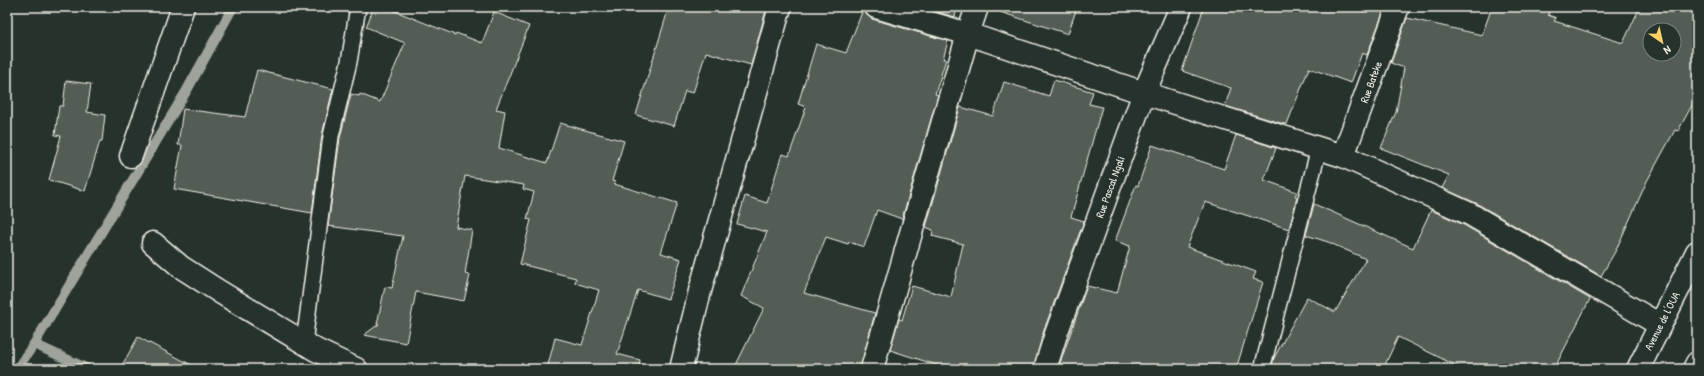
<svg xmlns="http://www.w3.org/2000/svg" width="1704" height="376" font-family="'Patrick Hand',sans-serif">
<rect width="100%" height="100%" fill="#26332d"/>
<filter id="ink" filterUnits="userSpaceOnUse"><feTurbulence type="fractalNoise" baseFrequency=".025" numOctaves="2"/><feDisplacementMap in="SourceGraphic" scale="8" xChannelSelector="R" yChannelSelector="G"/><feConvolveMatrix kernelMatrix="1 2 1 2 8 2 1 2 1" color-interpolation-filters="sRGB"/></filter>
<g filter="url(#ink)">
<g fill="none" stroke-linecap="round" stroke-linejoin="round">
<g stroke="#9fa39b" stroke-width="10">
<polyline points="34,344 88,369"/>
<polyline points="17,369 34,344 187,90 233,7"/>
</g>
</g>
<g fill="#525c55" stroke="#f4f1e8" fill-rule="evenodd">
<polygon points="374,7 385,7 455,35 456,33 482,43 494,12 529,26 496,109 505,111 499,148 547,163 560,123 624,141 612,181 615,182 614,184 677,203 661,253 681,259 668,299 638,290 617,354 640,360 639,369 547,369 555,338 582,345 599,290 575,283 576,278 520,264 531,220 527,219 534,192 523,189 524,185 465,176 456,227 472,230 465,274 470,275 464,301 416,292 406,343 364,335 379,324 377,324 385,287 392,288 403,236 328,226 340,138 351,94 359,96 360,94 380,102 405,43 366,27"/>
<polygon points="669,7 767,7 751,65 706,52 693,93 685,91 674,126 636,115"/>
<polygon points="864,7 867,15 872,19 948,41 943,59 946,59 935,94 938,95 902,219 877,210 864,247 849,242 848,244 826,237 804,293 875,313 860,369 734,369 764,308 741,296 767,232 737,224 745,196 767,203 782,154 789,156 806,107 798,104 816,44 846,53"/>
<polygon points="920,7 957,7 955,17"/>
<polygon points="1001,7 1077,7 1068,34 1000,12"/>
<polygon points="1204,7 1381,7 1380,12 1383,13 1367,55 1362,53 1351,83 1309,68 1287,124 1284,124 1225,106 1231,88 1182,71"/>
<path d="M1492,7H1551L1548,15L1556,18L1554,21L1623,43L1640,7H1685L1697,14V96L1678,131L1675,130L1647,181L1616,250L1601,276L1476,203L1442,188L1449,175L1381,148L1396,112L1404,68L1391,63L1407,18L1482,35ZM1650,30H1674V54H1650Z"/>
<polygon points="257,70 333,89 322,135 312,213 174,189 182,145 178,145 183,109 245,117"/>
<polygon points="1054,80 1093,92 1089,104 1102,107 1071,217 1084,221 1044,330 1033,369 949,369 890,350 899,319 902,320 912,286 951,297 963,244 932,236 933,230 926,227 960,107 993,116 1004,82 1049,96"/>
<polygon points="66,81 91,84 87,112 105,115 102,141 100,141 85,191 49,180 61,136 55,135 59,106 63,106"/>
<polygon points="1236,135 1276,148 1264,180 1297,192 1295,196 1297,197 1289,229 1205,202 1187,247 1256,272 1253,279 1263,282 1236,369 1058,369 1087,286 1117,293 1130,246 1115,241 1136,185 1138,186 1152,145 1224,169"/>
<polygon points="1314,204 1413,248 1431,210 1464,225 1590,299 1554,369 1463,369 1398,337 1383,369 1271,369 1274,358 1307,297 1335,312 1366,259 1328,242 1306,235"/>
<polygon points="138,337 199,369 120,369"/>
</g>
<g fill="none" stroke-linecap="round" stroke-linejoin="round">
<defs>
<g id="service">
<polyline points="304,343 331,136 349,62 358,7"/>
<polyline points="1262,369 1319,148"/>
</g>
<g id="minor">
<polyline points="876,7 968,34 1144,93 1343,156 1470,214 1660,325"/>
<polyline points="131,156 183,7"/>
<polyline points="1343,156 1398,7"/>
<polyline points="153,243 181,267 220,292 316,350 356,369"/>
<polyline points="681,369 700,291 780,7"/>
<polyline points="872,369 968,34 977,7"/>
<polyline points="1045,369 1056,334 1144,93 1181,7"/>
</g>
<g id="primary">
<polyline points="1638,369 1697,252"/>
<polyline points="1694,369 1697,363"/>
</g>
</defs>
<use href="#service" stroke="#f4f1e8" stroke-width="18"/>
<use href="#minor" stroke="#f4f1e8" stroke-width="25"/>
<use href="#primary" stroke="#f4f1e8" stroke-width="25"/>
<use href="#service" stroke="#26332d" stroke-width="15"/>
<use href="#minor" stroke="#26332d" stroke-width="22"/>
<use href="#primary" stroke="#26332d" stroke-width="22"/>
</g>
</g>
<g text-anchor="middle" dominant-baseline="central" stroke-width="4" stroke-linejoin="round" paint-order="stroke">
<g font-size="11" fill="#f4f1e8" stroke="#26332d">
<text transform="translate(1371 82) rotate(-70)">Rue Bateke</text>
<text transform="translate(1110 187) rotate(-70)">Rue Pascal Ngali</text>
<text transform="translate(1662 321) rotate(-63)">Avenue de l'OUA</text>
</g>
</g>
<rect width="1704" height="376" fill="none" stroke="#26332d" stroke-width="24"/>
<rect x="12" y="12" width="1680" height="352" fill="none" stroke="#f4f1e8" stroke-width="1.5" filter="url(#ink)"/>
<g transform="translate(1662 42) rotate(146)"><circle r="19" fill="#26332d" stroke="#787f78"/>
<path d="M0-3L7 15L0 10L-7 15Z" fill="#ffd166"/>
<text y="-6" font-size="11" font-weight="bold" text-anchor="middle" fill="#f4f1e8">N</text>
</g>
</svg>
